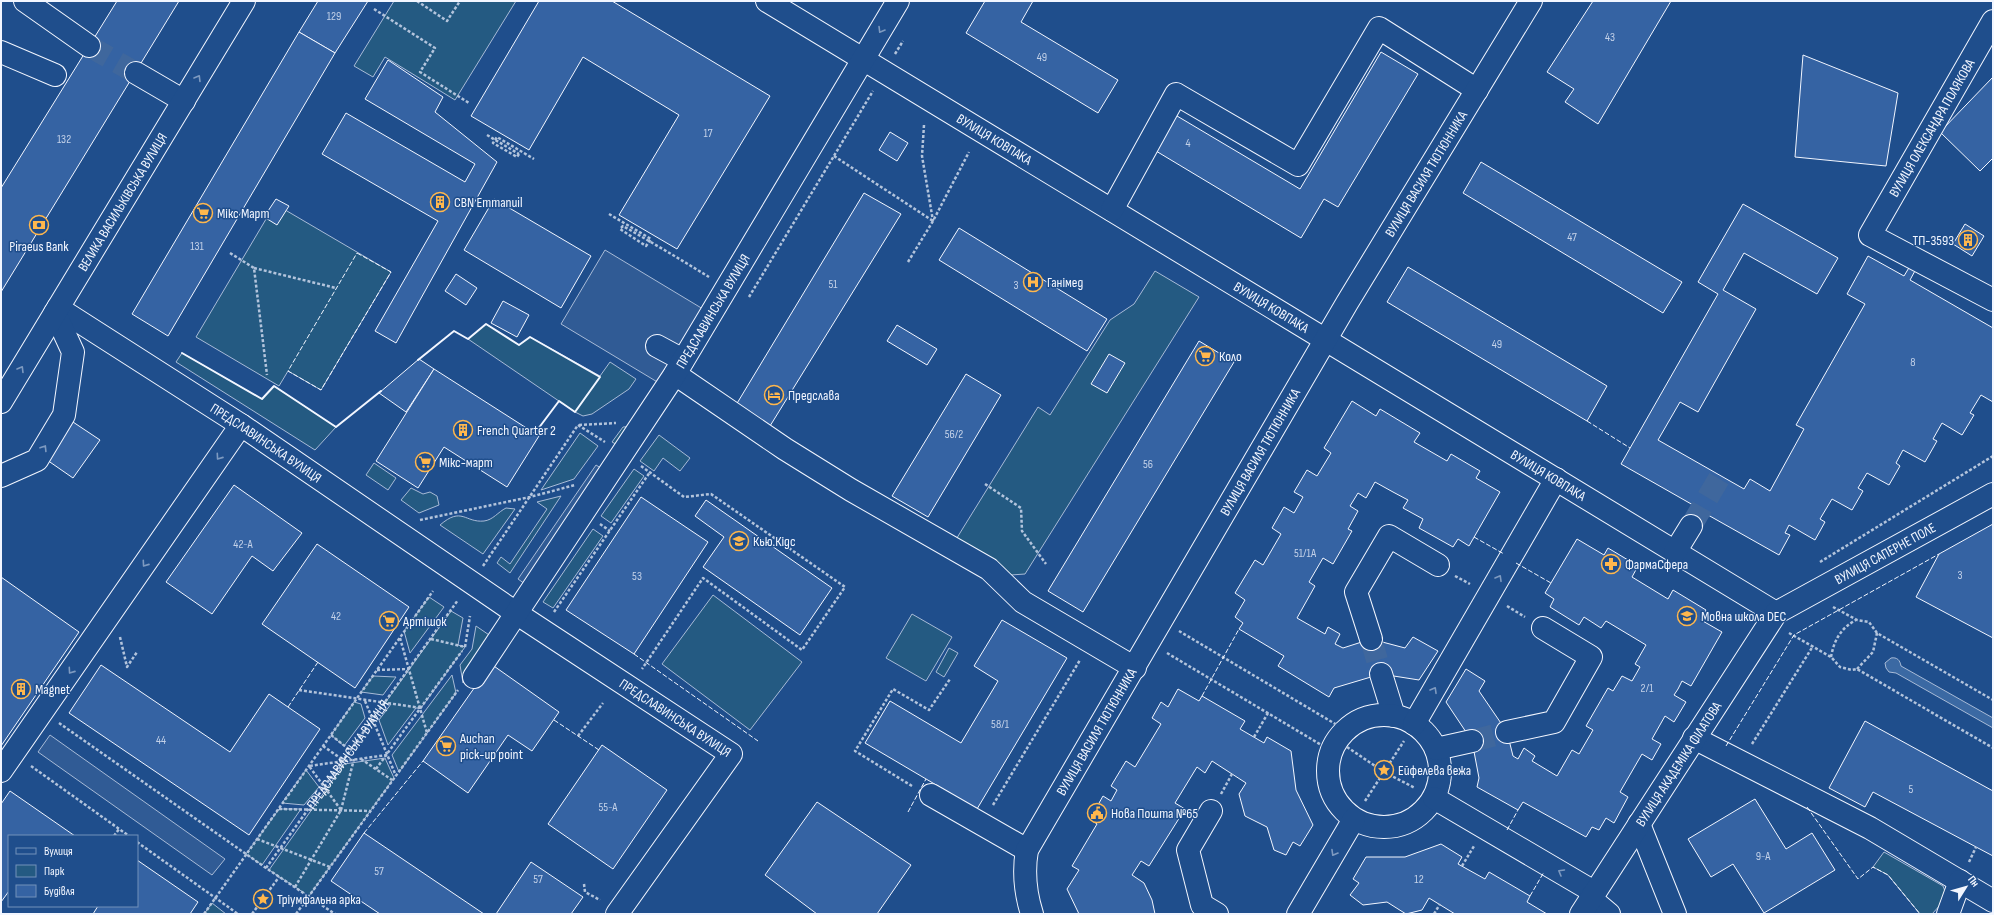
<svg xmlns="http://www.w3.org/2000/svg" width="1994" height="915" font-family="'Sofia Sans Condensed',sans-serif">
<rect width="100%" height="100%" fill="#1f4e8c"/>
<g fill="#245a82" stroke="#a8bbd7">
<polygon points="394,1 516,1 455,100 385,57 373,77 354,66"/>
<polygon points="275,204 391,272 321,390 288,371 279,386 196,337"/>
<polygon points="1155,271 1199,297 1025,574 1011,575 955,541 1038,407 1050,415 1110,320 1134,304"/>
<polygon points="486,324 519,345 530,337 600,376 610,362 636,379 629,389 592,414 583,416 575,412 468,339"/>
<polygon points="182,353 262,399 274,386 336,427 315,450 176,362"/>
<polygon points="640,426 625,449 612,442 623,427"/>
<polygon points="580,433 598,446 574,479 541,490"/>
<polygon points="659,435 690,458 680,471 663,458 654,471 640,461"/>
<polygon points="374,463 396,478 388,490 366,475"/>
<polygon points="634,469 644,476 611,523 601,516"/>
<polygon points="411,488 423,494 430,492 437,496 439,505 419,513 401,500"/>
<polygon points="561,496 510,573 497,563 501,557 510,564 547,509 537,502"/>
<path d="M506,508L515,509L483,554L440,525C462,506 465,523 484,521C493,520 498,512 506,508Z"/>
<polygon points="593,529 603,536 553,608 543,602"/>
<polygon points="713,595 802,662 750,730 662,664"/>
<polygon points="429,597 444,607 410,653 404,631"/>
<polygon points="451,611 463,618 458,645 465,647 421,708 416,708 388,745 379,720 391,704 385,703"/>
<polygon points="912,614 952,637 926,681 886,658"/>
<polygon points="476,626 495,639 463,683 460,665 472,649"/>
<polygon points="949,648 958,653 944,677 936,672"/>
<polygon points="452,675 456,693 399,772 392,755"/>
<polygon points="373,676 396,677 383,695 361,692"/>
<polygon points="354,702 361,704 365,718 344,746 331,735"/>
<polygon points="385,758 394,778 309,896 269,870 344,764"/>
<polygon points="306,770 319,787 304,805 282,803"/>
<polygon points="279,809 301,809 262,865 246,854"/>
<polygon points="1884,852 1943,886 1946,894 1942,903 1932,914 1920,914 1888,875 1873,867"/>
<polygon points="212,903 226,914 204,914"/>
</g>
<g fill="#305b95" stroke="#a8bbd7">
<polygon points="605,250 703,309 659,383 561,324"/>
<polygon points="596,465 618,479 539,594 518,579"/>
<polygon points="50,735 225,859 212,875 38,752"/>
</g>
<path fill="#3b69a3" stroke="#a8bbd7" d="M1891,658C1897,657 1900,660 1901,666L1993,718V728L1896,673L1889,672L1886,668L1885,663Z"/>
<g fill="#3563a3" stroke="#f2f6ff">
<polygon points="117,1 179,1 1,292 1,188"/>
<polygon points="318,1 368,1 335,53 299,32"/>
<polygon points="539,1 612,1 770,96 677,249 619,215 679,115 583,57 529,150 471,116"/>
<polygon points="985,1 1033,1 1021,22 1118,80 1098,113 966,33"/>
<polygon points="1593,1 1671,1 1598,124 1565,102 1574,89 1547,72"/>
<polygon points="299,32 335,53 168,336 132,314"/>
<polygon points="1381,52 1418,74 1338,207 1324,199 1301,238 1151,148 1172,113 1300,189"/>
<polygon points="1803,55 1898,93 1886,166 1795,157"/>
<polygon points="388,60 443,97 435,112 497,162 396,343 375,331 438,221 322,154 346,113 465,182 475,164 365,99"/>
<polygon points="1993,77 1993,158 1980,171 1940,132"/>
<polygon points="890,132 908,143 897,161 879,150"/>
<polygon points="1481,162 1682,282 1663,313 1463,193"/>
<polygon points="864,193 901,214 770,426 736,405"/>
<polygon points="276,199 289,206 277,225 264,217"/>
<polygon points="494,199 591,256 561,308 464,250"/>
<polygon points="1743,204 1838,258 1817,294 1744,253 1723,290 1756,309 1698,412 1680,402 1658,440 1744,489 1750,479 1770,491 1804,429 1796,425 1865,304 1847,294 1868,256 1904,276 1910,266 1916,269 1910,280 1993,328 1993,402 1981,395 1970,413 1974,415 1962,435 1942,423 1933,439 1937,441 1925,462 1903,450 1896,463 1900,466 1889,485 1867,473 1858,488 1863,491 1852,510 1832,499 1820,519 1825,522 1815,540 1789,525 1785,533 1790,535 1779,555 1708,515 1698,531 1684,522 1693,505 1621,464 1718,294 1698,282"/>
<polygon points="1965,224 1984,236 1972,256 1953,244"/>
<polygon points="959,228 1107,319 1087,351 939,260"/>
<polygon points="1408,267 1607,386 1587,421 1387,302"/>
<polygon points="456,274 477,288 466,305 445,291"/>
<polygon points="503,301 529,315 517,337 491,323"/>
<polygon points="897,325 937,349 927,365 887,341"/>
<polygon points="1199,341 1234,362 1083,612 1048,591"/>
<polygon points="1109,354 1125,363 1107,393 1091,384"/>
<polygon points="419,359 434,369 406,412 379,393"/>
<polygon points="434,369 539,436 507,487 444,447 418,488 376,461"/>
<polygon points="966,374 1001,395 928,517 892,496"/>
<polygon points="1352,401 1376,416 1380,409 1420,433 1414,442 1447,461 1451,454 1480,471 1476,478 1500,492 1469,546 1458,539 1453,547 1419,528 1423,519 1403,508 1408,500 1393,492 1375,482 1366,498 1358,493 1350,506 1358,511 1348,529 1352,531 1333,564 1323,558 1309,582 1315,586 1297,618 1325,634 1328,627 1340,634 1335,644 1343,648 1371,639 1405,648 1413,637 1438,651 1419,680 1381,674 1334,688 1329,697 1278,666 1284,656 1239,629 1243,623 1235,617 1245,600 1235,593 1255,560 1263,565 1281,534 1272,528 1284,507 1294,513 1303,497 1294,492 1307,470 1317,476 1331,453 1324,448"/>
<polygon points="73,422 100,440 73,478 47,460"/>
<polygon points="234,485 302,533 273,571 252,556 212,614 166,582"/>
<polygon points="641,497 708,542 634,654 566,610"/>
<polygon points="706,500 832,588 800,635 703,567 724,537 695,516"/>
<polygon points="1993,524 1993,638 1916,597 1939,554"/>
<polygon points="1577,539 1604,555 1608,548 1638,566 1632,577 1668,599 1673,590 1706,610 1701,620 1722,632 1691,686 1682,681 1678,689 1674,695 1686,702 1674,722 1665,716 1652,739 1661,744 1652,760 1642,754 1620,792 1628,797 1614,823 1606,818 1599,830 1592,827 1586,837 1523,802 1518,810 1477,787 1479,778 1472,741 1446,702 1466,669 1485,681 1479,691 1507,732 1513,756 1518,759 1524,748 1535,756 1532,761 1557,776 1572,750 1579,754 1593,730 1586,726 1608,688 1613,691 1622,676 1632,681 1640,667 1635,664 1646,645 1606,621 1601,628 1584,617 1579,625 1550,607 1554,599 1545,593"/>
<polygon points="317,544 409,607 355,688 262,624"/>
<polygon points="1,577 79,632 1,746"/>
<polygon points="1002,620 1067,658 977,809 865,743 890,701 961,743 998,681 974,666"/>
<polygon points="491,664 559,712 532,751 508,735 468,793 423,761"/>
<polygon points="101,665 230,752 269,694 320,729 249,835 69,713"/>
<polygon points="1178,689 1199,701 1202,696 1245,721 1240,729 1264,743 1267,737 1291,751 1296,790 1313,825 1300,846 1293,842 1286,855 1274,850 1267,827 1245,816 1239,794 1246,783 1212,761 1205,773 1197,767 1175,803 1185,809 1149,866 1141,861 1132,875 1144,883 1152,900 1155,914 1079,914 1067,889 1079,870 1072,866 1097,824 1090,819 1103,796 1111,801 1117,790 1111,786 1126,761 1135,767 1161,724 1152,718 1161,702 1168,707"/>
<polygon points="1865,721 1993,791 1993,856 1873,792 1865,807 1829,788"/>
<polygon points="602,745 667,790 613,869 548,824"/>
<polygon points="10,791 75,836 9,836 9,891 1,902 1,804"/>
<polygon points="1755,799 1786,849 1812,833 1835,870 1764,913 1733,864 1711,877 1688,839"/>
<polygon points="817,802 911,865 877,914 817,914 765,875"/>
<polygon points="364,833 484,914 380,914 331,881"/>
<polygon points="1441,844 1462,857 1458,864 1485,879 1489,872 1530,896 1527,902 1547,914 1455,914 1429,898 1422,910 1406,914 1387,902 1363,905 1350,895 1359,883 1353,879 1366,857 1405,857"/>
<polygon points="137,860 198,902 190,914 93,914 98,906 137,906"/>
<polygon points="531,862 583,897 571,914 496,914"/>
</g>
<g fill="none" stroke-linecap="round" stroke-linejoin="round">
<g stroke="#3f679d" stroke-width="22" stroke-dasharray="22 11" stroke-linecap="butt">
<polyline points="89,46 136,73"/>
<polyline points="1691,526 1721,475"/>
<polyline points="1371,639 1381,674"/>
<polyline points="1472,741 1507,732"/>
</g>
<defs>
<g id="minor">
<polyline points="25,1 89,46"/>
<path id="s2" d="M767,1L1776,613"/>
<polyline points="1993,21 1870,235 1993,300"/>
<polyline points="1,52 55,75"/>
<polyline points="136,73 184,101"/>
<polyline points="1112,210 1176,94 1298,165 1379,28 1477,90"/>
<path id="s3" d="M58,308L241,425L516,613L731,754L617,914"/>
<polyline points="657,346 683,360"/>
<polyline points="675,374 785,449 851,490 989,569 1023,602 1135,668"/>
<polyline points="1,476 37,460 64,415 73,352 55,313"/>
<polyline points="1675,552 1691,526"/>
<polyline points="1371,639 1356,592 1389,536 1438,565"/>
<polyline points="1381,674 1394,716"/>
<path id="s4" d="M474,677L675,374L898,1"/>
<circle cx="1384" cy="771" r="56"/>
<polyline points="1414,724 1556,479"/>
<polyline points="1507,732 1554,722 1591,657 1543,628"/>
<polyline points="1694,738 1870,828 1993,901"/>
<polyline points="1436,749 1472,741"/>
<polyline points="1,771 241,425"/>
<polyline points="931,795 1027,850"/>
<polyline points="1434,798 1594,892"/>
<polyline points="1211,811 1188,850 1202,905 1217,914"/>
<polyline points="1639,824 1675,914"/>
<polyline points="1590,898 1609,914"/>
<path id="s5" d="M1032,914C1025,892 1023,873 1027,850L1347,303L1531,1"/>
<polyline points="1298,914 1354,819"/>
<path id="s6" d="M1581,914L1776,613L1993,494"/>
<polyline points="1948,914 1960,881"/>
</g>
<g id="major">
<path id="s7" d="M1,402L244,1"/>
</g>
</defs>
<use href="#minor" stroke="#f2f6ff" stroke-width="24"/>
<use href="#major" stroke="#f2f6ff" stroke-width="24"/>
<g stroke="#b3c4dc" stroke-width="2.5" stroke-dasharray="3 2" stroke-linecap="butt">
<polyline points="417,1 447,21 460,1"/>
<polyline points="374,9 435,48 420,72 469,103"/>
<polyline points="895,54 903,41"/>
<polyline points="924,125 922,156 933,221"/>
<polyline points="487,135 519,154"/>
<polyline points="834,156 933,221"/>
<path d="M609,214L651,239L646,246L620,229L623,226C651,242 680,259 709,277"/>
<polyline points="230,253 254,268 267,375"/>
<polyline points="908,262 933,221 969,152"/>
<polyline points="254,268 336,288"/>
<polyline points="749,297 873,91"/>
<polyline points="578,425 605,442"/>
<polyline points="579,425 616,423"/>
<polyline points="641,466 684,497 711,494 845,587 802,650 703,578 642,669"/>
<polyline points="985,484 1021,508 1022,531 1046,564"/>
<polyline points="420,520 530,497 575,485"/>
<polyline points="600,524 610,531"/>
<polyline points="1820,562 1993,456"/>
<polyline points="483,566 578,425"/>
<polyline points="1455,576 1470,584"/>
<polyline points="1507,606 1525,617"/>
<polyline points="1833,607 1857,620 1869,622 1877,633 1993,700"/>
<polyline points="554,612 650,472"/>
<polyline points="1179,631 1337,725"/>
<polyline points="1789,633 1831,657 1840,667 1852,670 1857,669 1993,748"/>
<polyline points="120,637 127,667 137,652"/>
<polyline points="400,638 427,733"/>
<polyline points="431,639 465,647 470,616"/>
<polyline points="1167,653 1323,746"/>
<path d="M1831,657C1834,640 1841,628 1856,620"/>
<polyline points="1857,669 1873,652 1877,633"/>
<polyline points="377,670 409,669"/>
<polyline points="299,690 421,708"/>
<polyline points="365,701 396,776"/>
<circle cx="1385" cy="771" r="65"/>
<polyline points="59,723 266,868 335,914"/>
<polyline points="331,735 351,751"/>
<polyline points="578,736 603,703"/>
<polyline points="1254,737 1268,713"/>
<polyline points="1752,744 1813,646"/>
<polyline points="323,746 343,760"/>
<polyline points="1347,747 1384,772 1415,788"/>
<polyline points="361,759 392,780"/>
<polyline points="31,766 129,836"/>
<polyline points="376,769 462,651"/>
<polyline points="912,786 855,751 893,689 929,710 950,679"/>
<polyline points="1221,794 1232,774"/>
<polyline points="1365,801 1404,741"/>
<polyline points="993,805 1080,660"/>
<polyline points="279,809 370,811"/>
<polyline points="341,810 354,759"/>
<polyline points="114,836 119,829"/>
<polyline points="257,839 330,867"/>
<polyline points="137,842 238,914"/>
<polyline points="1969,862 1976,847"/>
<polyline points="1462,866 1474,846"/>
<path id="s1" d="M266,868L458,600"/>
<polyline points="584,884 585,892 600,900"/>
<polyline points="295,887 341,810 309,766 387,755"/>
<polyline points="204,914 433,591"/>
<polyline points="252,914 279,877"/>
<polyline points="296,914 458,690"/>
<polyline points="1434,914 1440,904"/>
</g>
<use href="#minor" stroke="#1f4e8c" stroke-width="22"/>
<use href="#major" stroke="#1f4e8c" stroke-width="22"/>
<polyline stroke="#b3c4dc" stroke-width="2.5" stroke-dasharray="3 2" stroke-linecap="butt" points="519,154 517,157 493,143 497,137 534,159"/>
<g stroke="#f2f6ff" stroke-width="1" stroke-dasharray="5 2" stroke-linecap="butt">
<polygon points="357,253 391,272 321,390 288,371"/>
<polyline points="1587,421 1630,448"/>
<polyline points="1474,537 1504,554"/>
<polyline points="1516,563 1551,583"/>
<polyline points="634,654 758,741"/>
<polyline points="1202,696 1239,629"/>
<polyline points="288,707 318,662"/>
<polyline points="554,720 599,750"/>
<polyline points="1726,746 1794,635 1939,554"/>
<polyline points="1807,807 1858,879 1873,867 1888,875 1920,914"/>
<polyline points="908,812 926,779"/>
<polyline points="1507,830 1518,810"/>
<polyline points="364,833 423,761"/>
<polyline points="1530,896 1544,872"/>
</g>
<g stroke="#f2f6ff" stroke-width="2">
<polyline points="182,353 262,399 274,386 336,427 381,391"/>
<polyline points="418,360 454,331 468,339 486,324 519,345 530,337 600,377 575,412 559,401 535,433"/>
</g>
</g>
<defs><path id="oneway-chevron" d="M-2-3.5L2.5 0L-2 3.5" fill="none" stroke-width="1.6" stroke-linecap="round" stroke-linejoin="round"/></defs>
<g stroke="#7e9ac0">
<use href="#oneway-chevron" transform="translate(881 30) rotate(121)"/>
<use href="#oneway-chevron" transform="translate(198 78) rotate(-59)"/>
<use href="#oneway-chevron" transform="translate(21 369) rotate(-59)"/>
<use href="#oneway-chevron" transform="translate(44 448) rotate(-58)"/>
<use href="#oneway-chevron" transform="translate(219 457) rotate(125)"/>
<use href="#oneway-chevron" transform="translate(145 564) rotate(125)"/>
<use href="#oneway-chevron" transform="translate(1499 578) rotate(-60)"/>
<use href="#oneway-chevron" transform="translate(71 671) rotate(125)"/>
<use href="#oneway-chevron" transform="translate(1434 690) rotate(-60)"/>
<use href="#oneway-chevron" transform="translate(1334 853) rotate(120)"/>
<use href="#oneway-chevron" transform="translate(1561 872) rotate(-150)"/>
</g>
<defs>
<symbol id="building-ring" viewBox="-11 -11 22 22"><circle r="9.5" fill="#1f4e8c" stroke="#ffb74d" stroke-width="1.5"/><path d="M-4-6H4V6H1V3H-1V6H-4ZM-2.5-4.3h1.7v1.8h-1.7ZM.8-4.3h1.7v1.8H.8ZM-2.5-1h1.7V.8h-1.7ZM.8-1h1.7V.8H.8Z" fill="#ffb74d"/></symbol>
<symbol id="supermarket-ring" viewBox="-11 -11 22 22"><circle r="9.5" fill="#1f4e8c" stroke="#ffb74d" stroke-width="1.5"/><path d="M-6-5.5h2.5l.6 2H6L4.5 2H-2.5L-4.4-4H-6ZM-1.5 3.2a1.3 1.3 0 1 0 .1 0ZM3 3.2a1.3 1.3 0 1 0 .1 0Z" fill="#ffb74d"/></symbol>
<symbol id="bank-ring" viewBox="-11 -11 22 22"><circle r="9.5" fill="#1f4e8c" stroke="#ffb74d" stroke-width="1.5"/><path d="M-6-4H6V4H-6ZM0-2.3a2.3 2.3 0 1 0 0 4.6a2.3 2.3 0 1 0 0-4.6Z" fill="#ffb74d"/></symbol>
<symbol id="hospital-ring" viewBox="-11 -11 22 22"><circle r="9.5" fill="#1f4e8c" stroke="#ffb74d" stroke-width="1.5"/><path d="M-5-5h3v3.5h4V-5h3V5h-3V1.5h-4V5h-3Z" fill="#ffb74d"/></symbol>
<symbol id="hotel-ring" viewBox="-11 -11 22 22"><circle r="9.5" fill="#1f4e8c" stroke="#ffb74d" stroke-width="1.5"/><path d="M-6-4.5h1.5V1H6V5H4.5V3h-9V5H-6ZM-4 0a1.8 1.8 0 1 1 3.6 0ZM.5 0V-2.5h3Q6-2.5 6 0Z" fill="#ffb74d"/></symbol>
<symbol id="school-ring" viewBox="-11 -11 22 22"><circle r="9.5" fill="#1f4e8c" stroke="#ffb74d" stroke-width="1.5"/><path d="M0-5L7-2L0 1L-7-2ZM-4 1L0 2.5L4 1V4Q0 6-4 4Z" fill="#ffb74d"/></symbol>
<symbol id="pharmacy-ring" viewBox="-11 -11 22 22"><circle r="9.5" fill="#1f4e8c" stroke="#ffb74d" stroke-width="1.5"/><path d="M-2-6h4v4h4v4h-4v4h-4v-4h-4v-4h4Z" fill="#ffb74d"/></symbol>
<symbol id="sight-ring" viewBox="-11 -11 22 22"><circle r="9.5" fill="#1f4e8c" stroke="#ffb74d" stroke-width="1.5"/><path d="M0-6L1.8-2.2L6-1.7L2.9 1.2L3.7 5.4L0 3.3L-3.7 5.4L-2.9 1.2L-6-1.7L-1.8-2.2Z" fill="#ffb74d"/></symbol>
<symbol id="civic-ring" viewBox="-11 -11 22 22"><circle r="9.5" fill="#1f4e8c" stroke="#ffb74d" stroke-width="1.5"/><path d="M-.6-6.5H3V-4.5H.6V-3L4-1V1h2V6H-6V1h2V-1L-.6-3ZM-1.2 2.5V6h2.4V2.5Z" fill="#ffb74d"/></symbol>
</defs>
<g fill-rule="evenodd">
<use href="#building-ring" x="429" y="191" width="22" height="22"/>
<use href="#supermarket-ring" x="192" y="202" width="22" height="22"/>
<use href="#bank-ring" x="28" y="214" width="22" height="22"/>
<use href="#building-ring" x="1957" y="229" width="22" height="22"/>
<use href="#hospital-ring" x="1022" y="271" width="22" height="22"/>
<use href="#supermarket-ring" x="1194" y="345" width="22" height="22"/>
<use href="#hotel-ring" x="763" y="384" width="22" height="22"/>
<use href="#building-ring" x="452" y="419" width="22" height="22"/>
<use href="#supermarket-ring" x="414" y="451" width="22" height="22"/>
<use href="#school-ring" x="728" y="530" width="22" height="22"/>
<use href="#pharmacy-ring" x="1600" y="553" width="22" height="22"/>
<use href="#school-ring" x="1676" y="605" width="22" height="22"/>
<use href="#supermarket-ring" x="378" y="610" width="22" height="22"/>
<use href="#building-ring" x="10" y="678" width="22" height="22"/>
<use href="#supermarket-ring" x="435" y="735" width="22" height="22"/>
<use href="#sight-ring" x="1373" y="759" width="22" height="22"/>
<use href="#civic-ring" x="1086" y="802" width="22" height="22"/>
<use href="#sight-ring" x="252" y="888" width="22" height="22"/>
</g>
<g text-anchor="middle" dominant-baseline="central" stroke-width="3" stroke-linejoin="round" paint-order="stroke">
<g font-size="12" fill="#c3d1e8">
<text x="334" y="16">129</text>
<text x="1610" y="37">43</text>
<text x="1042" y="57">49</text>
<text x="708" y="133">17</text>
<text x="64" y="139">132</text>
<text x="1188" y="143">4</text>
<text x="1572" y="237">47</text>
<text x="197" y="246">131</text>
<text x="833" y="284">51</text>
<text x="1016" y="285">3</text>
<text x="1497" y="344">49</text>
<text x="1913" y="362">8</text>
<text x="954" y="434">56/2</text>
<text x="1148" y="464">56</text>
<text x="243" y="544">42-А</text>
<text x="1305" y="553">51/1А</text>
<text x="1960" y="575">3</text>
<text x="637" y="576">53</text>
<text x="336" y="616">42</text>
<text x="1647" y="688">2/1</text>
<text x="1000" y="724">58/1</text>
<text x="161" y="740">44</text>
<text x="1911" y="789">5</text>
<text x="608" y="807">55-А</text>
<text x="1763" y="856">9-А</text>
<text x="379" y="871">57</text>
<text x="538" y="879">57</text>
<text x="1419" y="879">12</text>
</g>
<g font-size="14" fill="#f2f6ff" stroke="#1f4e8c">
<text transform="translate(1932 128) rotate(-60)">ВУЛИЦЯ ОЛЕКСАНДРА ПОЛЯКОВА</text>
<text stroke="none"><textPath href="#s2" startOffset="266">ВУЛИЦЯ КОВПАКА</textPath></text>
<text stroke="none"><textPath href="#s5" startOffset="850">ВУЛИЦЯ ВАСИЛЯ ТЮТЮННИКА</textPath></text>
<text stroke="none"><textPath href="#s7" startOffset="234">ВЕЛИКА ВАСИЛЬКІВСЬКА ВУЛИЦЯ</textPath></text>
<text stroke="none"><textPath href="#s2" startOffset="590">ВУЛИЦЯ КОВПАКА</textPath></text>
<text stroke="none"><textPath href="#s4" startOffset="437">ПРЕДСЛАВИНСЬКА ВУЛИЦЯ</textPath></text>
<text stroke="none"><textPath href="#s3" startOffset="248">ПРЕДСЛАВИНСЬКА ВУЛИЦЯ</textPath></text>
<text stroke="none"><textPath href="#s5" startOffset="526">ВУЛИЦЯ ВАСИЛЯ ТЮТЮННИКА</textPath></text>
<text stroke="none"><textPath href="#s2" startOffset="914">ВУЛИЦЯ КОВПАКА</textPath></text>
<text stroke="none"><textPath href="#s6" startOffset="483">ВУЛИЦЯ САПЕРНЕ ПОЛЕ</textPath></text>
<text stroke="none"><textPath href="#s3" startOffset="741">ПРЕДСЛАВИНСЬКА ВУЛИЦЯ</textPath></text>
<text stroke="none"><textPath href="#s5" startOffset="202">ВУЛИЦЯ ВАСИЛЯ ТЮТЮННИКА</textPath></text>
<text stroke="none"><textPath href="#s1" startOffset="140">ПРЕДСЛАВИНСЬКА ВУЛИЦЯ</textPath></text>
<text stroke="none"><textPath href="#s6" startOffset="179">ВУЛИЦЯ АКАДЕМІКА ФІЛАТОВА</textPath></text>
</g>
<g font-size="14" fill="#f2f6ff" stroke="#1f4e8c" text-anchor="start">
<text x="454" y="202">CBN Emmanuil</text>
<text x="217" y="213">Мікс Март</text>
<text x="1954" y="240" text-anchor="end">ТП-3593</text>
<text x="39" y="246" text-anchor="middle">Piraeus Bank</text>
<text x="1047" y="282">Ганімед</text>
<text x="1219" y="356">Коло</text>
<text x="788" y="395">Предслава</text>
<text x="477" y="430">French Quarter 2</text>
<text x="439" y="462">Мікс-март</text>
<text x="753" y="541">Кью.Кідс</text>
<text x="1625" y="564">ФармаСфера</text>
<text x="1701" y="616">Мовна школа DEC</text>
<text x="403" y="621">Артішок</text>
<text x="35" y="689">Magnet</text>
<text x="460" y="738">Auchan<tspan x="460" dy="16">pick-up point</tspan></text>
<text x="1398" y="770">Ейфелева вежа</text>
<text x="1111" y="813">Нова Пошта №65</text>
<text x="277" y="899">Тріумфальна арка</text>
</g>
</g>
<rect width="1994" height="915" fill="none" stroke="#f2f6ff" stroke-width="4"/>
<rect x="8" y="835" width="130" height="72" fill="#1f4e8c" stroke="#7391ba"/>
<rect x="16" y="848" width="20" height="6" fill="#1f4e8c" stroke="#7391ba"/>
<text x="44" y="855" font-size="12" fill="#f2f6ff">Вулиця</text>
<rect x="16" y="865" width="20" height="12" fill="#245a82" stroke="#7391ba"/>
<text x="44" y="875" font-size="12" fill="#f2f6ff">Парк</text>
<rect x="16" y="885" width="20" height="12" fill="#3563a3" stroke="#7391ba"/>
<text x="44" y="895" font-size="12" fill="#f2f6ff">Будівля</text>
<g transform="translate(1966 887) rotate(53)" stroke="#1f4e8c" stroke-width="3" paint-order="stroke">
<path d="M0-3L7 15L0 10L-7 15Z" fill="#f2f6ff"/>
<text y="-6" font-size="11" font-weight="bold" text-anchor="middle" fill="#f2f6ff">Пн</text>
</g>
</svg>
